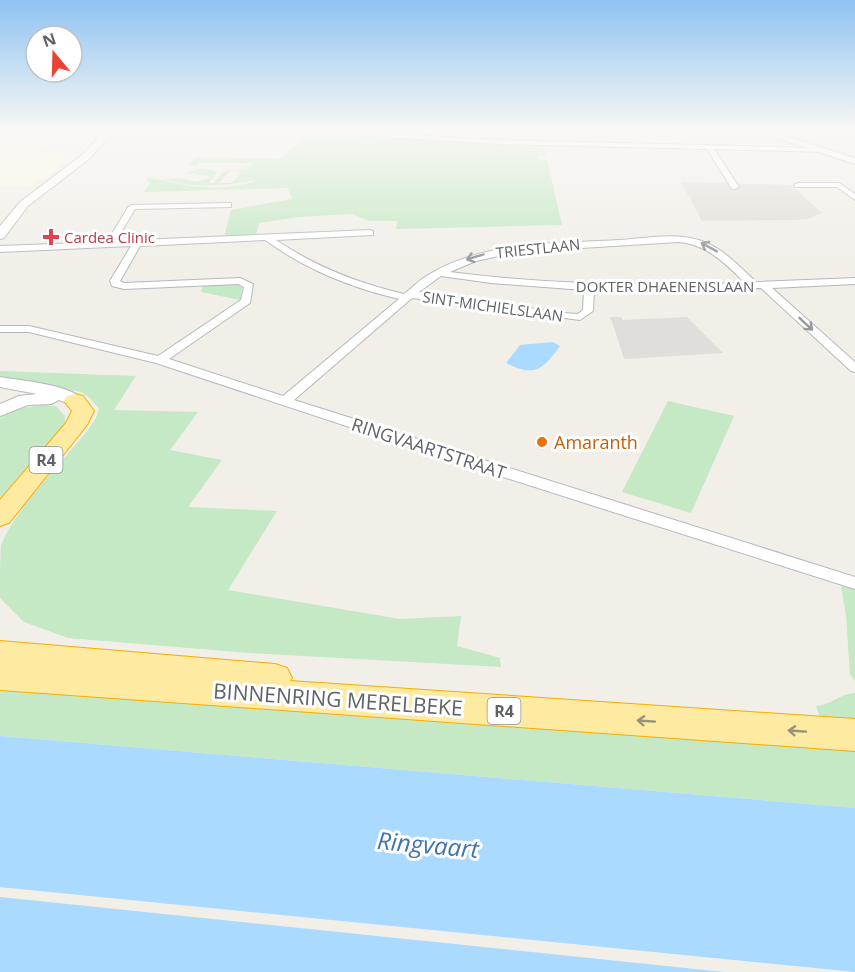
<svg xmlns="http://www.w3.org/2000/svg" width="855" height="972" font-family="'Open Sans',sans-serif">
<rect width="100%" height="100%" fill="#f1efe8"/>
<polygon fill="#fef7e0" points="0,129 70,136 96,136 88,145 46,144 35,152 77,154 33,186 0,185"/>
<polygon fill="#e0deda" points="609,317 621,317 623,320 687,317 723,353 624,359 612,321"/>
<polygon fill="#e1ded6" points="681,182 791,185 822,213 807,219 796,220 702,221"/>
<g fill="#c5e8c5">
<path d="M310,134L544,147L546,156H538L539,160H547L562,225L396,229L397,221H369L352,214L299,217L259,223L256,235L224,237L231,210L292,199L288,188L144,192L151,182H147L148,178C163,179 176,184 191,186C211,189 235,187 254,182L255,180C226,186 193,189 164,179L180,178L196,182L211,177L191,173L185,174C194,168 208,167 217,172L209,183H213L223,172L237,169L229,172L219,183H232L241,172H239L240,169L250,168L241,167L251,166L253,163H200L195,166L189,164L194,159L200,157L279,159Z"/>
<polygon points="235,284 242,287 240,300 201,292 203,285"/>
<path d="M0,371L136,376L114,410L198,412L170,450L222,460L188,507L277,511L228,590L400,619L461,616L457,646L500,658L501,667L249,653L68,638L24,622L0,598C0,582 0,560 1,546C13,511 63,461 88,430L96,418L99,409L90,398L81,392L0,378Z"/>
<polygon points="668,401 734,416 691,513 622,492"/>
<polygon points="41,405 56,406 65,416 65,423 0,498 0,418 16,409"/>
<polygon points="841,586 855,589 855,681 850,674 846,615"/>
<polygon points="0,689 855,749 855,808 0,736"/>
<path d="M855,693V723L821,720L816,706C831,705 840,694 855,693Z"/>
</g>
<g fill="#aadaff">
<path d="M553,342L560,346C543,369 535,378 506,363L520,345Z"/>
<polygon points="0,736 855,808 855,972 0,887"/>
<polygon points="0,897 724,972 0,972"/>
</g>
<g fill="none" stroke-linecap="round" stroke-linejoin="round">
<defs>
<g id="minor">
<polygon points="253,129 296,129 500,140 820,148 823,150 820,152 714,149 739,187 735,189 732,189 707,149 500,144"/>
<polygon points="798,183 839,183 855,194 855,200 837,187 795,187 794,185"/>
<path d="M228,203H231V207L135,209L116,241L370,230L373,231V235L276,240C316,267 357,283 404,294C411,289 418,281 425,277C483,240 555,244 620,240C647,238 676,232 702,241C724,249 740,267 756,282L855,278V284L772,288L855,362V372L851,371L761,288L594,290L593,311L580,320L412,298L294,400L855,577V589L434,455L156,363L29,332H0V326H29L158,356L241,300L244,287L238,284L124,289L112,286L110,281L131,246L0,252V246L107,242L128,207L132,205ZM265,240C307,270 349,287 399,299L283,396L169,359L250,303L253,284L240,278L124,283L120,281L140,246ZM678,242C707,244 726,264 745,283C646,286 549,285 450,272L476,261L517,252ZM441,276L491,283L584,290L583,310L578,314L563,313L419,292Z"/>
</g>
<polygon id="tertiary" points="750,129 763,129 855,158 855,164"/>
<g id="secondary">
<polygon points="107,129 116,129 89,159 28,206 4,238 0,239 0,226 20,202 82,155"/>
<path d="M0,377C21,381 72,384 84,401L81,405L75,406L59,400L51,404L28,405L0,416V404L19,396L37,394L0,387Z"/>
</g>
<g id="trunk">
<polygon points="75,394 83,396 94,411 87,425 9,523 0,526 0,500 66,423 72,411 64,401 67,396"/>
<polygon points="0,641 275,664 287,668 292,678 290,681 855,719 855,751 0,690"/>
</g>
</defs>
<use href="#minor" stroke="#b5b8bc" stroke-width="2"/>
<use href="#tertiary" stroke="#b5b8bc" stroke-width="2"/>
<use href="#secondary" stroke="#b6babf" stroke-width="2"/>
<use href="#trunk" stroke="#f9ab00" stroke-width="2"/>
<use href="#minor" fill="#fff" fill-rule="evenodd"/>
<use href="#tertiary" fill="#fff" fill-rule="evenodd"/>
<use href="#secondary" fill="#fff" fill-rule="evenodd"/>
<use href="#trunk" fill="#feeaa1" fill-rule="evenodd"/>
</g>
<defs><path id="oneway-shaft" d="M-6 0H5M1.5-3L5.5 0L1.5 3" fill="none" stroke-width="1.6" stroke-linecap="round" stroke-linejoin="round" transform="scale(1.5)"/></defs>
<g stroke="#979a9d">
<use href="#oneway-shaft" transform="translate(709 247) rotate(-151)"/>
<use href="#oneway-shaft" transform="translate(475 257) rotate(163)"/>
<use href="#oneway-shaft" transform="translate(806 324) rotate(43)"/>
</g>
<g stroke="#97927c">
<use href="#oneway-shaft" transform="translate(646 721) rotate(-176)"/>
<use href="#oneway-shaft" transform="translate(797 731) rotate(-176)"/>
</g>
<linearGradient id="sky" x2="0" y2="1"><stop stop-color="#8fc3f1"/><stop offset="0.49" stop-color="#f9f8f5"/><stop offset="1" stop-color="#f9f8f5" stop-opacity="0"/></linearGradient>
<rect width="855" height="265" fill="url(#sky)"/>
<path fill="#e0444e" stroke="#fff" stroke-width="2" d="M48 228h6v6h6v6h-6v6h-6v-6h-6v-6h6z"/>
<circle fill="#e8710a" stroke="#fff" stroke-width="2" cx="542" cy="442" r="6"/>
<g text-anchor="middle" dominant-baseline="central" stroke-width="6" stroke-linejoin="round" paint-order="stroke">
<g font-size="15" fill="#be3a42" stroke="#fff" text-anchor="start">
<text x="64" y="237">Cardea Clinic</text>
</g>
<g font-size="15" fill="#5f6368" stroke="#fff">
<text transform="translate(538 248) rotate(-6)">TRIESTLAAN</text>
<text x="665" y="286">DOKTER DHAENENSLAAN</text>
<text transform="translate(493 306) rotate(8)">SINT-MICHIELSLAAN</text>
</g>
<g fill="#fff" stroke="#8f9295" stroke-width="1.5">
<rect x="29.5" y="447" width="33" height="26" rx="4.5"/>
<rect x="487.5" y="698" width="33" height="26" rx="4.5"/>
</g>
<g font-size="16" font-weight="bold" fill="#5f6368">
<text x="46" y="460">R4</text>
<text x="504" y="711">R4</text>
</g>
<g font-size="18" fill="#c56008" stroke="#fff" text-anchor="start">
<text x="554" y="442">Amaranth</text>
</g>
<g font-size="18" fill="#5f6368" stroke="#fff">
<text transform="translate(429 448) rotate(18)">RINGVAARTSTRAAT</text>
</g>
<g font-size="21" fill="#5f6368" stroke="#fff">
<text transform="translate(338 699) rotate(4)">BINNENRING MERELBEKE</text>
</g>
<g font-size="24" font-style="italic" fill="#4174aa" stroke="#fff">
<text transform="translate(428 844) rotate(5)">Ringvaart</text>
</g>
</g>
<g transform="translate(54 54) rotate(341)"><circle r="28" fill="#ffffff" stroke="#bfc1c3" stroke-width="1.5"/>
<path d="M0-4.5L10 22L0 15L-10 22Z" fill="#ea4335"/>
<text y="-9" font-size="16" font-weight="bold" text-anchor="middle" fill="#5f6368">N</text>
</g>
</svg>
